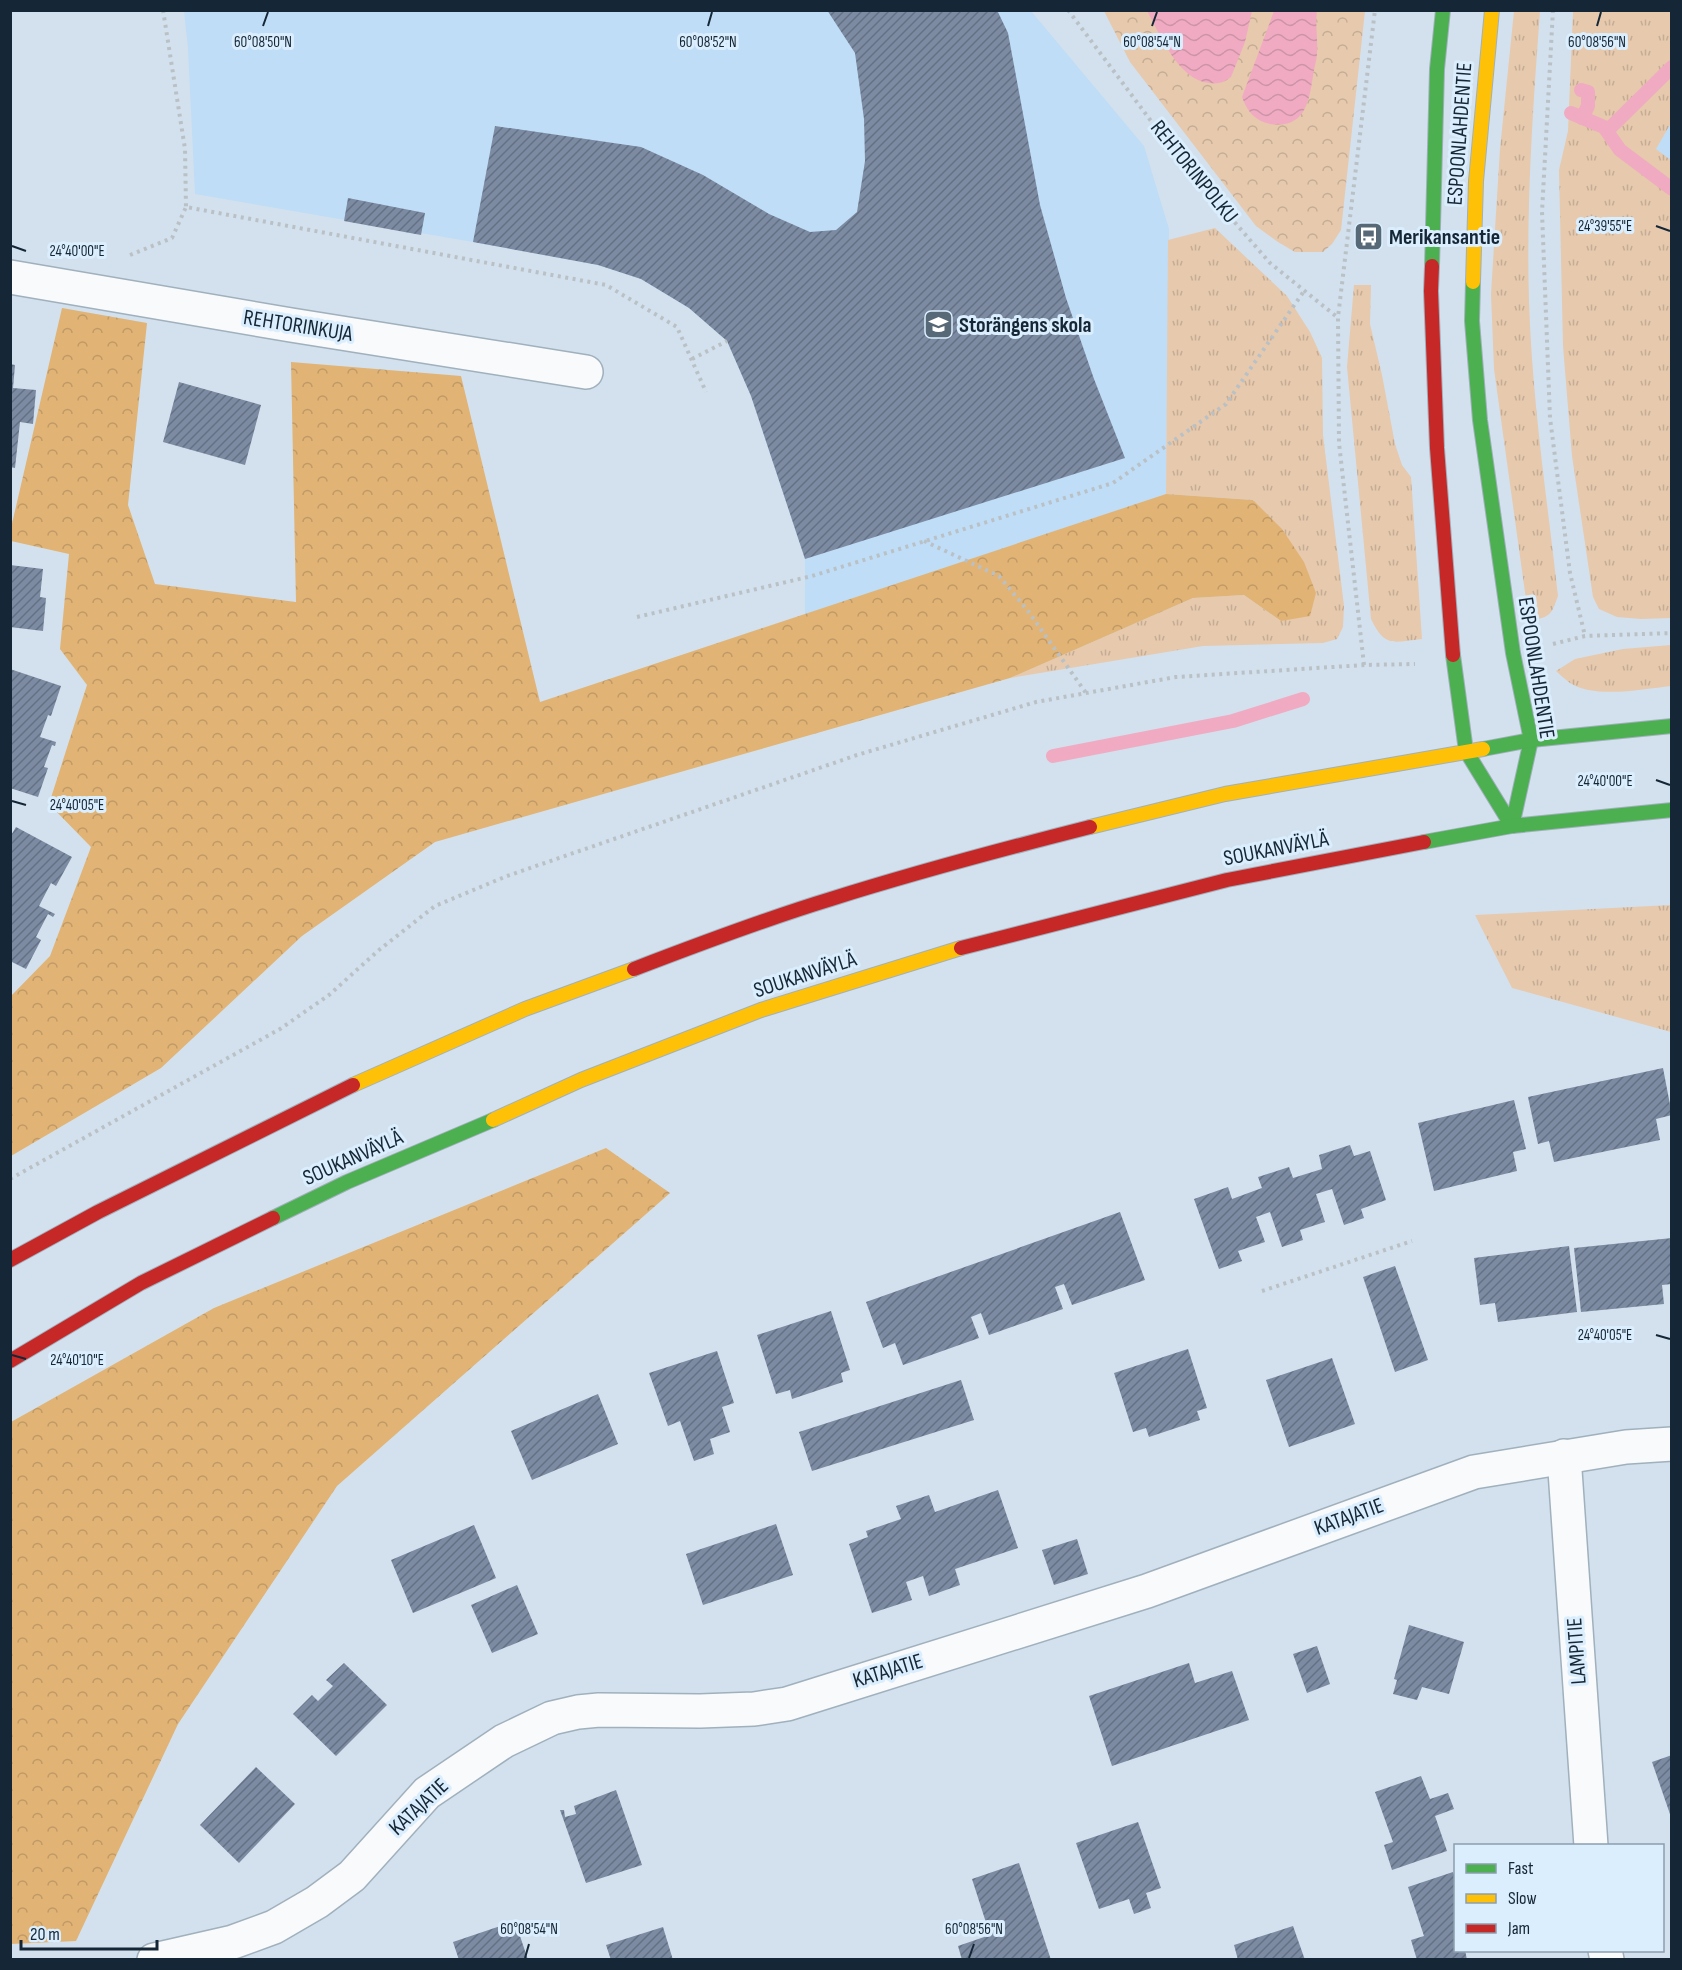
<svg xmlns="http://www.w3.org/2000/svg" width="1682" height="1970" font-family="'Sofia Sans Condensed',sans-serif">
<defs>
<pattern id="grass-tufts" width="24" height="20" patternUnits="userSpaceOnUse" patternTransform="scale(1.5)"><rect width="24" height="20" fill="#e7c9ad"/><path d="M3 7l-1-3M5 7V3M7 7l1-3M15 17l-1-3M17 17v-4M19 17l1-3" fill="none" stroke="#c5ad95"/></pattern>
<pattern id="forest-crowns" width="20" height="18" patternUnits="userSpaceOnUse" patternTransform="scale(1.5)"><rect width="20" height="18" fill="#e1b375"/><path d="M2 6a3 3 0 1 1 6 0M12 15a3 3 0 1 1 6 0" fill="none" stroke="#c09a66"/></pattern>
<pattern id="park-crowns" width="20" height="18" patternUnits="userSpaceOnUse" patternTransform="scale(1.5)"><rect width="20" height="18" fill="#e7c9ad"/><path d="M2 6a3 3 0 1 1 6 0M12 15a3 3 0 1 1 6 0" fill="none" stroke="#c5ad95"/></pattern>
<pattern id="water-waves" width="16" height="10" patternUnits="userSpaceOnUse" patternTransform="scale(1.5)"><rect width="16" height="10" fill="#f0abc2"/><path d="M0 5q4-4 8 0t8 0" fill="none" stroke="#cd93a7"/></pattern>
<pattern id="building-hatch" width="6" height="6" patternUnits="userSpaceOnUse" patternTransform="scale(1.5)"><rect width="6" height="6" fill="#7c8aa2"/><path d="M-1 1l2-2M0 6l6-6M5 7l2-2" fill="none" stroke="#647185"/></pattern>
</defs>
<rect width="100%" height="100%" fill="#d2e1ed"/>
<g fill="#bfddf6">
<polygon points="184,11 1031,11 1144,146 1169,229 1166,494 805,615 805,559 751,396 727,341 689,308 641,279 598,265 473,242 195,194 188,48"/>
<polygon points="1671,123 1671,161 1655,149"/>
</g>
<g fill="url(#grass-tufts)">
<path d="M1514,11H1540C1533,107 1526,204 1529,301C1532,400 1547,498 1558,596C1551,615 1551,617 1529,621L1494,369L1491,294L1500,149Z"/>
<polygon points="1573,11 1671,11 1671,123 1656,149 1672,161 1671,618 1641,619 1617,617 1599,609 1593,597 1572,456 1563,346 1559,170 1568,131"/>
<polygon points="1215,228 1287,296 1310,332 1322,358 1323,435 1344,606 1343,627 1337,639 1323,643 1203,646 1010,678 1193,598 1244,595 1281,621 1254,500 1166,494 1168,240"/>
<path d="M1354,285H1371L1370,324L1382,375L1395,444L1402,465L1411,477L1422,639C1393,642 1385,648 1371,619L1347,367Z"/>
<path d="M1671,645V686C1643,689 1595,699 1570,683C1565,679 1560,675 1556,671L1575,659L1623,649Z"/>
<polygon points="1671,905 1671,1032 1512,988 1475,915"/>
</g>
<g fill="url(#forest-crowns)">
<polygon points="62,308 147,323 128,505 155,584 296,602 291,362 461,376 540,702 1166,494 1253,500 1282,529 1304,562 1316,593 1310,616 1281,621 1244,595 1193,598 1010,678 435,842 302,936 161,1068 11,1156 11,996 50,956 91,847 49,804 87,685 60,649 69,554 11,541 11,528"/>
<polygon points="606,1148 670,1193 337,1486 178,1724 76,1941 11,1944 11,1422 214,1308"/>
</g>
<polygon fill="url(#park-crowns)" points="1104,11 1365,11 1341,230 1332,244 1323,252 1295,252 1278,242 1256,226 1130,62"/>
<g fill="url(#water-waves)">
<path d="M1147,11H1252L1245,42L1231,77C1224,83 1218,84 1209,83C1178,80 1160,34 1147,11Z"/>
<path d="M1274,11H1317C1315,25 1318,38 1317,53C1317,60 1314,68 1313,76C1309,102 1305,129 1270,124C1255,121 1247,111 1242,97Z"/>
</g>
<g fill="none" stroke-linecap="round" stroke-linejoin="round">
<g stroke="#f0abc2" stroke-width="14">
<polyline points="1581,90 1588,92 1588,106 1582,118"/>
<polyline points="1571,113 1604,127 1620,150 1672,189"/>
<polyline points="1608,130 1672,67"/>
<polyline points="1053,756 1233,721 1303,699"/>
</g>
</g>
<g fill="url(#building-hatch)">
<polygon points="827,10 997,10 1008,33 1040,205 1066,298 1094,379 1125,458 805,559 751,396 727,341 689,308 641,279 598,265 473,242 495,126 641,147 703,175 769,214 810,232 836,230 857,212 865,161 864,119 855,53"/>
<polygon points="348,198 425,213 421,235 344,221"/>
<polygon points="10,364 15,365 13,388 36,390 33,424 20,422 15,468 10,467"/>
<polygon points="179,382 261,405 245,465 163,442"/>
<polygon points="10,565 43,569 40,597 46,598 43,631 10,627"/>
<polygon points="10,669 61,686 51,716 48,715 40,737 56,742 55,746 52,745 44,767 48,768 38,797 10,788"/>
<polygon points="16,827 72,857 56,886 51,883 39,906 55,914 53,917 48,914 36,937 41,940 26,969 10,961 10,837"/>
<polygon points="1663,1068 1672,1115 1656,1119 1660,1140 1554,1162 1549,1141 1538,1144 1528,1097"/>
<polygon points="1514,1100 1526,1149 1513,1152 1517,1171 1434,1191 1418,1123"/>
<polygon points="1350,1145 1354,1156 1370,1151 1386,1200 1361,1209 1364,1218 1344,1225 1332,1189 1316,1194 1325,1222 1300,1230 1303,1240 1282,1247 1270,1212 1256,1217 1265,1242 1238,1251 1242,1261 1219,1269 1194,1199 1228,1187 1232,1199 1262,1188 1258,1177 1289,1167 1293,1178 1322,1169 1319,1155"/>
<polygon points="1120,1212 1145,1280 1072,1305 1064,1284 1055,1287 1063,1309 989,1335 981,1313 971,1317 979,1338 903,1365 895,1343 883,1348 866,1302"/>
<polygon points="1672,1238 1672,1284 1662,1285 1664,1304 1581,1312 1574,1248"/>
<polygon points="1569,1246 1577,1312 1498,1322 1495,1303 1480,1305 1474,1258"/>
<polygon points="1395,1266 1428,1360 1395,1372 1363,1277"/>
<polygon points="831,1311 850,1370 841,1373 843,1382 792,1399 790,1390 776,1394 757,1335"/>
<polygon points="1188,1349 1207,1408 1197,1411 1200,1420 1149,1437 1146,1428 1133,1432 1114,1373"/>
<polygon points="717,1351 734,1403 722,1407 730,1432 710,1439 714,1454 694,1461 680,1421 668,1426 649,1373"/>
<polygon points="1332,1358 1355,1424 1289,1447 1266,1380"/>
<polygon points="961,1380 974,1420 812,1471 799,1432"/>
<polygon points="598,1394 618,1444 532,1480 511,1431"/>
<polygon points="998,1490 1018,1548 955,1569 960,1585 929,1596 923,1576 906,1582 912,1600 872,1613 849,1544 868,1537 866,1531 901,1519 896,1506 929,1495 935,1512"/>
<polygon points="776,1524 793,1575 703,1605 686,1554"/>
<polygon points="474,1525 496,1578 413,1613 391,1560"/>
<polygon points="1077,1539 1088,1574 1054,1585 1042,1550"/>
<polygon points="517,1585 538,1634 492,1653 471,1605"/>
<polygon points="1409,1625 1464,1642 1449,1694 1422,1687 1417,1700 1393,1694 1397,1680 1394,1679"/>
<polygon points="1317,1646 1330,1684 1307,1693 1293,1654"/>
<polygon points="344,1663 387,1705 336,1756 293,1714 312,1695 318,1701 333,1686 326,1680"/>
<polygon points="1189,1663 1195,1683 1232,1671 1249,1720 1112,1766 1089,1696"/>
<polygon points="1672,1755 1672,1816 1671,1817 1652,1762"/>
<polygon points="256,1767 295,1804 239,1863 200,1825"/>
<polygon points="1421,1776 1430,1799 1448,1793 1454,1809 1435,1816 1447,1851 1392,1870 1384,1845 1393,1842 1375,1792"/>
<polygon points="616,1790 642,1865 586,1883 560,1810 564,1810 565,1817 576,1814 574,1806"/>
<polygon points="1138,1822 1161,1888 1146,1893 1151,1908 1134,1914 1129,1899 1099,1909 1076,1843"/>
<polygon points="1019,1863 1051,1960 962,1960 958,1946 990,1935 972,1879"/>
<polygon points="1453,1872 1456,1879 1456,1950 1465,1950 1467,1960 1417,1960 1411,1940 1424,1936 1408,1887"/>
<polygon points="515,1921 528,1960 459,1960 453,1942"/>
<polygon points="1293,1926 1305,1960 1238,1960 1234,1945"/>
<polygon points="663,1927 673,1960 611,1960 606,1945"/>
</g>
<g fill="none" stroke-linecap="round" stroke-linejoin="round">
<defs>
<g id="street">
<polyline points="10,277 291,325 586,372"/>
<polyline points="1564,1456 1591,1846"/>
<polyline points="1605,1950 1607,1960"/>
<polyline points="154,1960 233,1942 274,1927 317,1902 352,1876 427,1793 504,1741 552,1718 578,1712 599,1710 700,1711 754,1709 787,1704 1147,1591 1474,1472 1626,1447 1672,1444"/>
</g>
<g id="fast">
<polyline points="1432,266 1437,69 1443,10"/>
<polyline points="1473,282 1472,321 1480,420 1513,653 1531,740 1512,826"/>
<polyline points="1453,655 1466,751 1512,826"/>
<polyline points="1483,749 1531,740 1672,726"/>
<polyline points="1424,842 1512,826 1672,810"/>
<polyline points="273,1218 347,1182 493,1120"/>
</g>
<g id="slow">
<polyline points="1473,282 1476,181 1492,10"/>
<polyline points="1090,827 1225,794 1483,749"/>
<polyline points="353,1085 525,1009 634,969"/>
<polyline points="493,1120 581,1080 761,1010 961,948"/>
</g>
<g id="jam">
<polyline points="1432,266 1431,291 1437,448 1453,655"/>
<polyline points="961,948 1227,880 1424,842"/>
<path d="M634,969C699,944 765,919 831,899C917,872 1003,849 1090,827"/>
<polyline points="10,1260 98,1212 353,1085"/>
<polyline points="10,1361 141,1283 273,1218"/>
</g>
</defs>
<use href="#street" stroke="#a0b0bc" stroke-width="36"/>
<use href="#fast" stroke="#a0b0bc" stroke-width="16"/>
<use href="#slow" stroke="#a0b0bc" stroke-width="16"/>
<use href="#jam" stroke="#a0b0bc" stroke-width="16"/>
<g stroke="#bac1c6" stroke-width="4" stroke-dasharray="3 4.5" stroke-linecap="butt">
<polyline points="163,10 185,149 186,207"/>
<polyline points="1068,10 1178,157 1270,263 1337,317"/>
<polyline points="1553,10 1542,212 1550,418 1570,573 1585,636"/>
<polyline points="130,255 172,238 186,207 606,285 677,327 706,392"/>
<polyline points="692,359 727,341"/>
<polyline points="924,541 999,576 1028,611 1086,693"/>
<polyline points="637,617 812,576 1113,483 1226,404 1304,291"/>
<polyline points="1553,644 1585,636 1672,633"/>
<polyline points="1364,665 1339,443 1338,317 1375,10"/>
<polyline points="10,1179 280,1029 329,995 379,950 435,906 507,876 857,755 1036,702 1176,677 1364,665 1415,664"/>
<polyline points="1262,1291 1412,1241"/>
</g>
<use href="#street" stroke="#f8fafc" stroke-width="33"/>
<use href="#fast" stroke="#4caf50" stroke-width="14"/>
<use href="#slow" stroke="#ffc107" stroke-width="14"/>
<use href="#jam" stroke="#c62828" stroke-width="14"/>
</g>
<path fill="none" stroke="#152736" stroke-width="2" d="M263,26L268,12M708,26L712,12M1152,26L1157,12M1597,26L1601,12M1656,226L1670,231M12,246L26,251M1656,780L1670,785M12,801L26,805M1656,1335L1670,1339M12,1355L26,1359M525,1958L529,1944M969,1958L974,1944"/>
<defs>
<symbol id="bus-square" viewBox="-11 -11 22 22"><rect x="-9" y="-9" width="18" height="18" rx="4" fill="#576876" stroke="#dbeefe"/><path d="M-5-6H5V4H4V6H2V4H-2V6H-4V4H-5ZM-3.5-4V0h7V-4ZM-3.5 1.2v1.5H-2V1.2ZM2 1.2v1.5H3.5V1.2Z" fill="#fff"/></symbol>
<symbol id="school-square" viewBox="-11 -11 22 22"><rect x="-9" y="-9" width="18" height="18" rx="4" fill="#576876" stroke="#dbeefe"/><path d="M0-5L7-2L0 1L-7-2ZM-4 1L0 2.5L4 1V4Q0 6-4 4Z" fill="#fff"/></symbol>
</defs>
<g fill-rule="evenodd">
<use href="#bus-square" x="1352" y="220" width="33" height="33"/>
<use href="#school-square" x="922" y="308" width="33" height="33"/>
</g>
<g text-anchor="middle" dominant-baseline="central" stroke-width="6" stroke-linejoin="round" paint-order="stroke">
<g font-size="22" fill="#152736" stroke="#dbeefe">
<text transform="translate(1460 134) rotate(-86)">ESPOONLAHDENTIE</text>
<text transform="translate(1194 172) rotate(51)">REHTORINPOLKU</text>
<text transform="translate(298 326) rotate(9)">REHTORINKUJA</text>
<text transform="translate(1536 668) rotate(81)">ESPOONLAHDENTIE</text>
<text transform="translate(1276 849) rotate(-11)">SOUKANVÄYLÄ</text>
<text transform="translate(805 975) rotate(-18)">SOUKANVÄYLÄ</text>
<text transform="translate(353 1158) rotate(-24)">SOUKANVÄYLÄ</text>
<text transform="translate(1349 1517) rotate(-20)">KATAJATIE</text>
<text transform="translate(1577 1651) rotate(-94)">LAMPITIE</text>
<text transform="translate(888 1671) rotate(-17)">KATAJATIE</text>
<text transform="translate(419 1807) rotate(-43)">KATAJATIE</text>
</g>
<g font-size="22" font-weight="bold" fill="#152736" stroke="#dbeefe" text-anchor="start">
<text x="1389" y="237">Merikansantie</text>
<text x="959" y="325">Storängens skola</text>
</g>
</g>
<g font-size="15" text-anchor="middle" fill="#152736" stroke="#dbeefe" stroke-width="6" stroke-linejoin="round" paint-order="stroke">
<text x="263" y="47">60°08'50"N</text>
<text x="708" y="47">60°08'52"N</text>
<text x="1152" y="47">60°08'54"N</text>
<text x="1597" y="47">60°08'56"N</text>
<text x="1605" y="231">24°39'55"E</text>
<text x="77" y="256">24°40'00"E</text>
<text x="1605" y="786">24°40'00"E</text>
<text x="77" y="810">24°40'05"E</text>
<text x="1605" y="1340">24°40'05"E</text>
<text x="77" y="1365">24°40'10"E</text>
<text x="529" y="1934">60°08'54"N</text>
<text x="974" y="1934">60°08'56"N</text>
</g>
<rect width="1682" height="1970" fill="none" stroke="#152736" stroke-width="24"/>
<rect x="1454" y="1844" width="210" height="108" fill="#dbeefe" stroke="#8c9eae" stroke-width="1.5"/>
<rect x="1466" y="1864" width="30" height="9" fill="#4caf50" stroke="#8c9eae" stroke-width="1.5"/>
<text x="1508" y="1874" font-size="18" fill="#152736">Fast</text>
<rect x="1466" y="1894" width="30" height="9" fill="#ffc107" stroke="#8c9eae" stroke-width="1.5"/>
<text x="1508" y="1904" font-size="18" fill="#152736">Slow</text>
<rect x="1466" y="1924" width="30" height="9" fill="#c62828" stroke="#8c9eae" stroke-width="1.5"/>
<text x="1508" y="1934" font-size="18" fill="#152736">Jam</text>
<path d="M21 1940v9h136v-9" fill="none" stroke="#152736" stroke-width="3"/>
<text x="30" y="1940" font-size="18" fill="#152736" stroke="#dbeefe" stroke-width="4.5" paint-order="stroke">20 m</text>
</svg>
